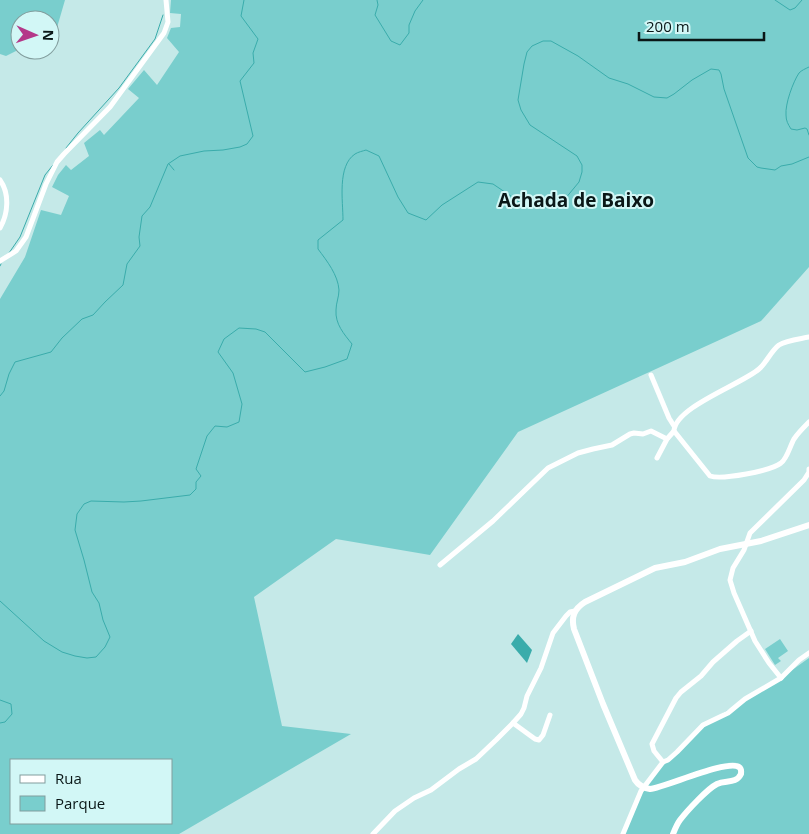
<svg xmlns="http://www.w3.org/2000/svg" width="809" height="834" font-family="'Open Sans',sans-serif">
<rect width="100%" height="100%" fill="#c5e9e8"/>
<g fill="#79cecd" fill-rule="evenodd">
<polygon points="0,0 65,0 56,31 50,34 50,20 20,20 20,49 6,56 0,54"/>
<path d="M171,0H809V267L761,321L518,432L430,555L336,539L254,597L282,726L351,734L179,834H0V299L25,257L41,210L61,215L69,196L52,187L58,175L66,165L71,170L89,156L84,143L100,130L104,135L139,98L128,89L144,70L157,85L179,52L167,38L171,28L180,27L181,14L170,13ZM171,760V823H11V760Z"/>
<polygon points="780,639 788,651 778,658 781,661 775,665 765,649"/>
<polygon points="809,658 809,834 623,834 643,787 698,728 781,678"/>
</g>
<polygon fill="#3aacab" points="518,634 532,650 527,663 511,644"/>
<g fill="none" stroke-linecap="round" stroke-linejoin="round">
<g stroke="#3aacab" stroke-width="1">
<polyline points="377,0 378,5 375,15 391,41 400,45 409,33 409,25 415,11 423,0"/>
<polyline points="775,0 790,10 795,8 802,0"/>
<path d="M809,67C805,69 802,70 799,73C793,82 785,104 786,115C786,121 788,124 791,129L797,130L805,128L807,129L809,135"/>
<polyline points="66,148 78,133 119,88 155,39 163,15"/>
<polyline points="169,164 174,170"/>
<polyline points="9,253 20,237 45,175 53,165"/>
<polyline points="0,266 1,264"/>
<polyline points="0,396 4,391 9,374 15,362 51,352 62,338 82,319 93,315 105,302 123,285 127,264 140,246 139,237 142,216 150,207 168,164 180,156 204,151 223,150 240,147 247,144 253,136 240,81 254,63 253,53 258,39 241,16 244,0"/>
<path d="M0,601L44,641L62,652L75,656L87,658L96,657L105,647L110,637L103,620L99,603L92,592L84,560L75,530L77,514L84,504L91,501L124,502L141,501L190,495L196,489V482L201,476L196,469L207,436L215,426L227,427L239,422L242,404L233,373L218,352L224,339L239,328L256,329L265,332L305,372L325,367L347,359L352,344C344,334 335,324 336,310C336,303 339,297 339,290C338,275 327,261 318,249V240L343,220C343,201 337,166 355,154C358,152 363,151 366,150L379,156L398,197L408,213L426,220L442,205L478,182L493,184L524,205L539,208L560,205L579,182L582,172V165L577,156L530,125L521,110L518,100L524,64L527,52L532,46L543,41H551L578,56L609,78L628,84L654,97L667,98L674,94L692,80L711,69L719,70L721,74L724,89L748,158L757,167L761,168L775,170L781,166L792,164L809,157"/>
<polyline points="0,700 11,704 12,714 5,722 0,723"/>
</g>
<g stroke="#fff" stroke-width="5">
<path d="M0,180C10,194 8,214 0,228"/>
<polyline points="0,261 16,251 26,237 46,184 57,162 64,154 110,107 164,33 168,22 166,0"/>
<path d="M809,337C800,339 787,340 779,345C771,351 767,362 759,369C742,384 675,407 674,431L710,476C722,480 771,471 781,463C787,459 790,446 794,439C798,433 804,427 809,422"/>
<polyline points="651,375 669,418 674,426"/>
<polyline points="657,458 667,439 674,431"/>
<polyline points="440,565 493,521 548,468 578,453 593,449 612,445 630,434 634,433 643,434 651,431 667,439"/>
<polyline points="781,678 769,663 755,641 734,593 730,580 733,568 744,550 750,533 804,480 809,472 809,469"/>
<polyline points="513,723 535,739 539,740 543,735 550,715"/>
<polyline points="663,762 654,751 652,744 676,698 681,692 701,676 713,662 737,641 751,631"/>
<polyline points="373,834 395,811 414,798 431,790 459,769 476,759 496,740 513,723 521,714 524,708 527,696 541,668 553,633 566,616 570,612 575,611"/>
<polyline points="623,834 641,791 663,762 668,760 677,752 703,725 728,713 745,699 781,678 799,660 809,653"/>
</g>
<path stroke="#fff" stroke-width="6" d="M673,834C675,829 677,824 680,820C687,811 707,789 717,784C726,780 736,784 741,774C741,771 742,769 739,767C728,759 666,787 650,789C644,788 639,786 635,780L603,704L574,629C571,617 574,609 585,602L655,568L685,562L720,549L761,541L809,525"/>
</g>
<g text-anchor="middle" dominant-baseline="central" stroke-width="4" stroke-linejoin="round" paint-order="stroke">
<g font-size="19" font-weight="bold" fill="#0a1717" stroke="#d2f7f6">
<text x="576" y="200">Achada de Baixo</text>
</g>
</g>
<rect x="10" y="759" width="162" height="65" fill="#d2f7f6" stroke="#829d9d"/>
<rect x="20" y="775" width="25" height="8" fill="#ffffff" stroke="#829d9d"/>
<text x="55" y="784" font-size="15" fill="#0a1717">Rua</text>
<rect x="20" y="796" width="25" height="15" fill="#79cecd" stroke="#829d9d"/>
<text x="55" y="809" font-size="15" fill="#0a1717">Parque</text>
<g transform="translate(35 35) rotate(92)"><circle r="24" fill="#d2f7f6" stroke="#829d9d"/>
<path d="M0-4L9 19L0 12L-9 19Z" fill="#b43889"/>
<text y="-8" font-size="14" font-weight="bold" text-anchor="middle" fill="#0a1717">N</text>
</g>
<path d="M639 32v8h125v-8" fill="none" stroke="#0a1717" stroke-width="2.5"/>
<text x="646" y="32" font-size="15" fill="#0a1717" stroke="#d2f7f6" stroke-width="4" paint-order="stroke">200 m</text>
</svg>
